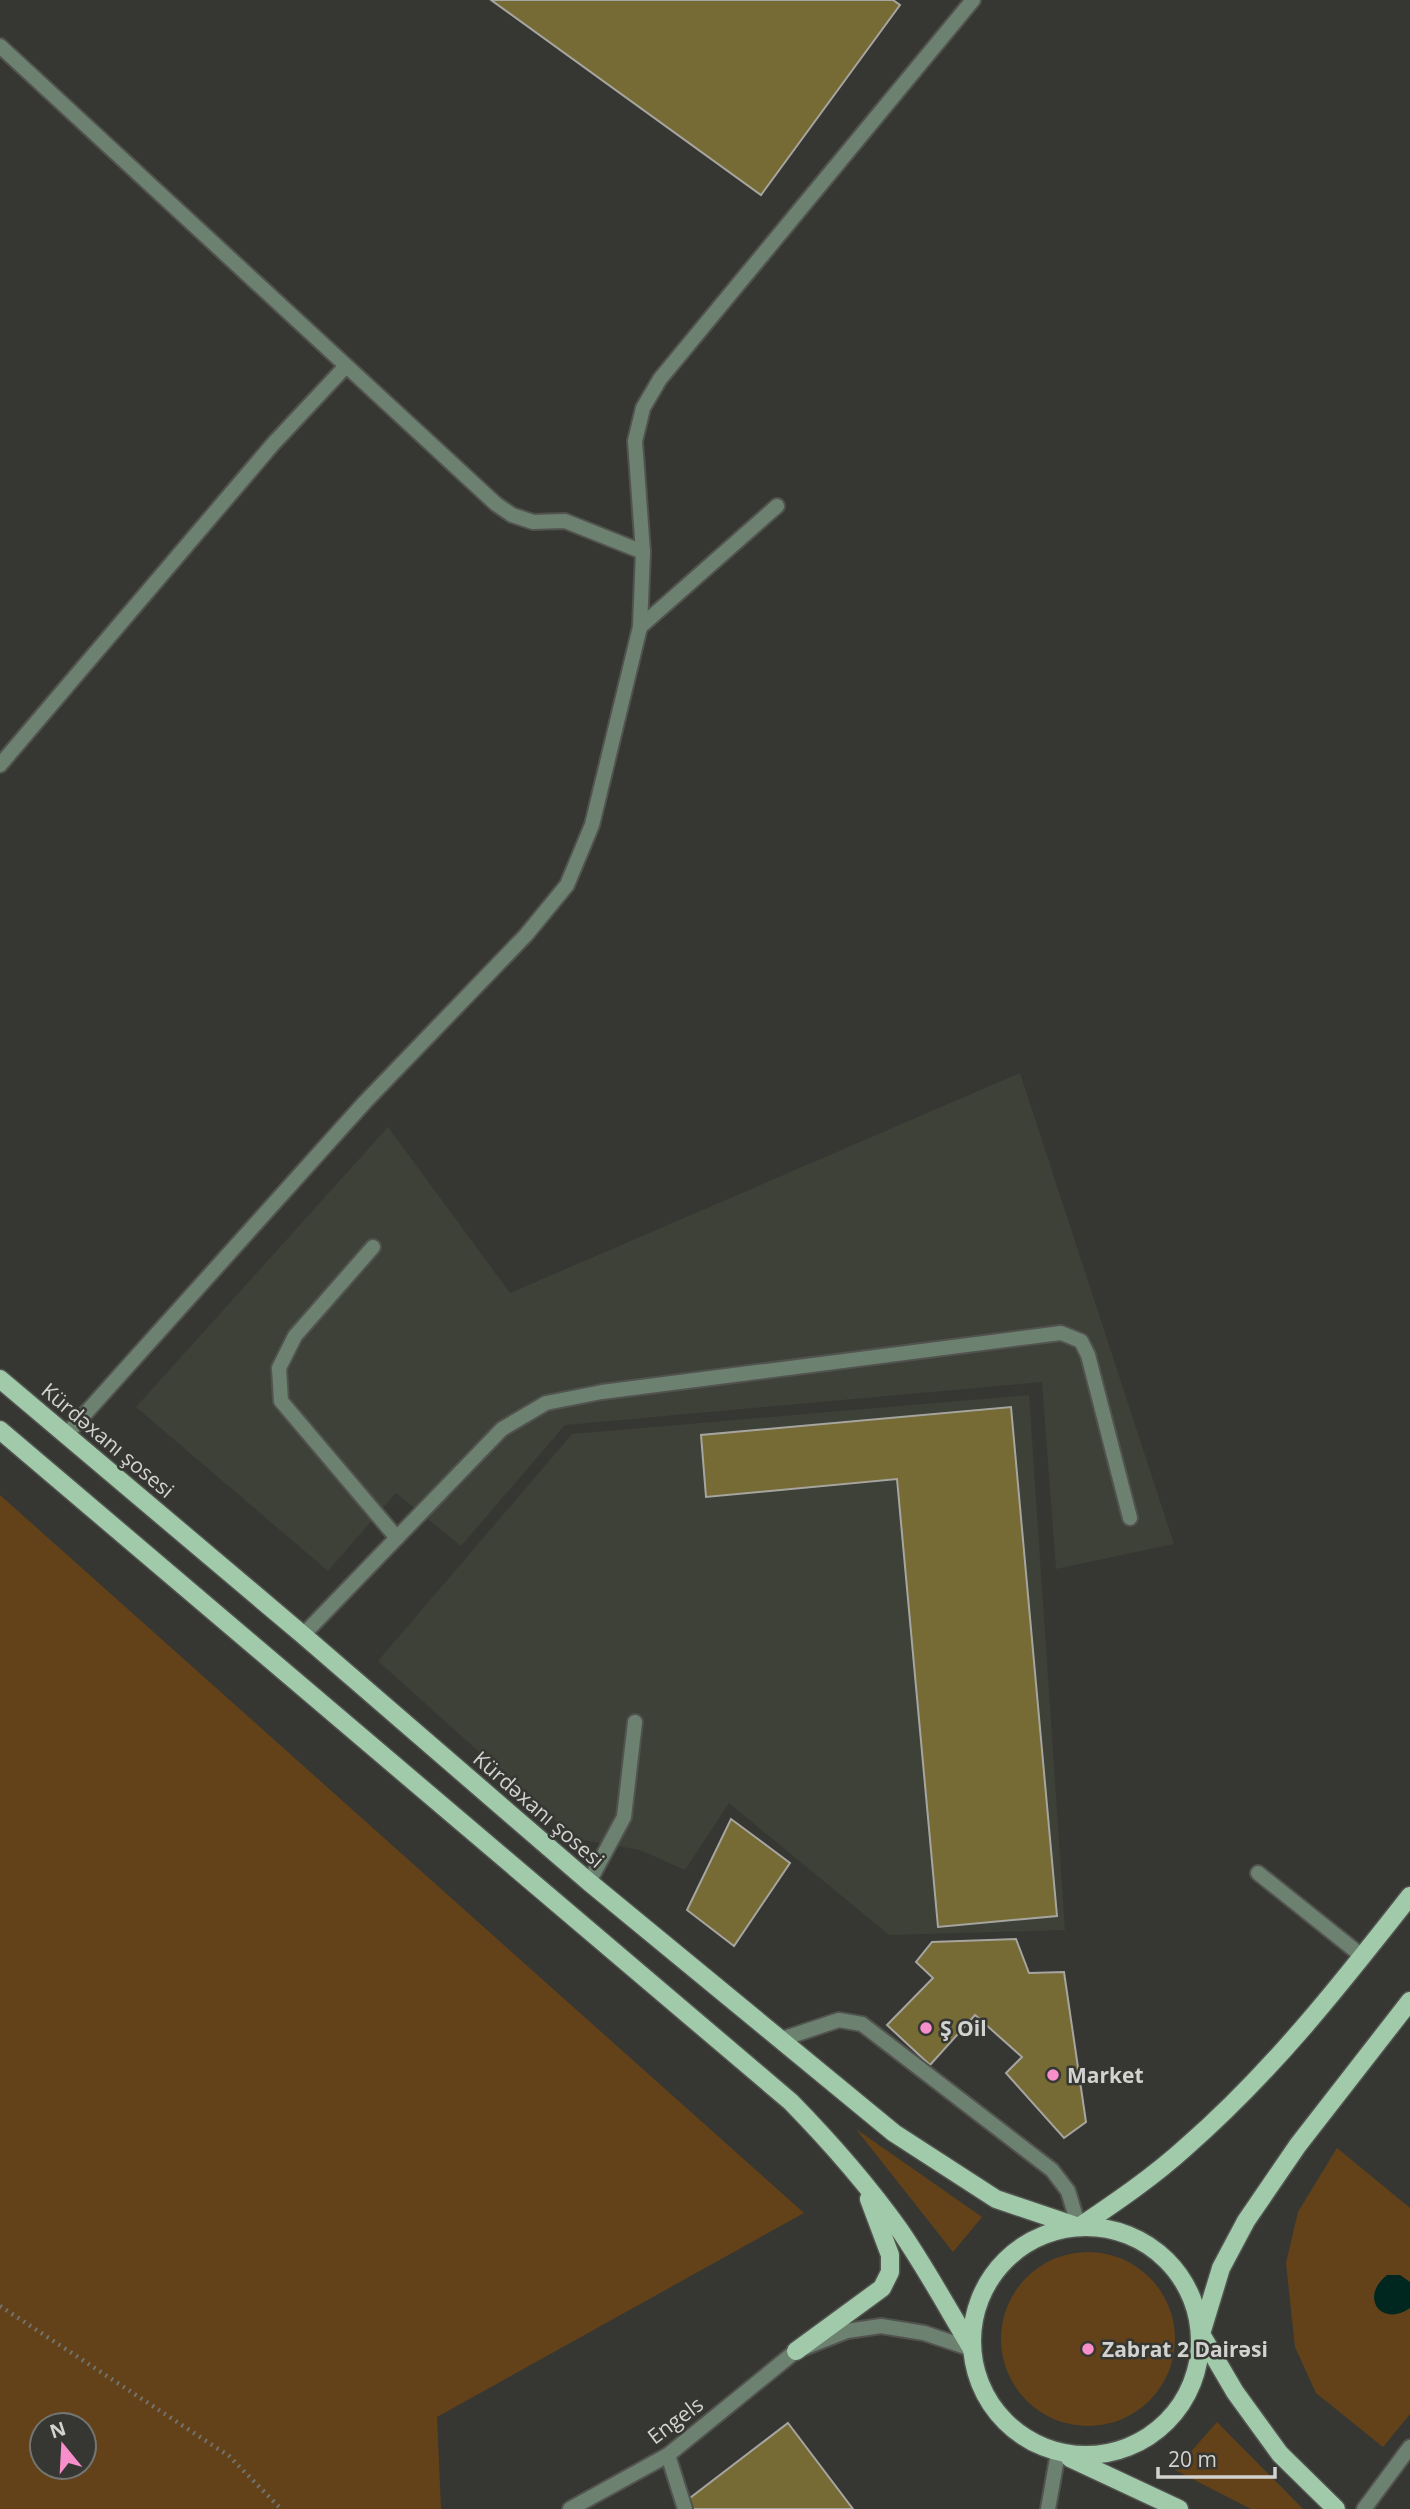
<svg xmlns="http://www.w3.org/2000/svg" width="1410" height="2509" font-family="'Open Sans',sans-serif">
<rect width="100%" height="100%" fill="#363733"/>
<g fill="#3d4137">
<polygon points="1020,1073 1174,1544 1056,1569 1042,1382 565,1425 461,1546 396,1493 328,1571 136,1407 388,1127 510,1293"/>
<polygon points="1029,1395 1065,1930 889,1935 729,1803 685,1870 640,1850 576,1839 378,1661 572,1434"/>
</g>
<g fill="#634219" fill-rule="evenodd">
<path d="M0,1495L804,2213L437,2417L441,2509H0ZM42,2425H84V2467H42Z"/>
<polygon points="856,2129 982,2217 953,2252"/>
<polygon points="1337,2148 1410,2208 1410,2414 1383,2447 1316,2393 1295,2347 1286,2263 1298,2212"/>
<circle cx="1088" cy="2339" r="87"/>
<polygon points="1217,2422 1303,2509 1251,2509 1175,2470"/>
</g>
<path fill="#002620" d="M1387,2275H1400L1410,2282V2308C1381,2328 1359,2297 1387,2275Z"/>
<g fill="#766a35" stroke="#a6a5a0" stroke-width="2">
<polygon points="491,0 893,0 900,5 761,195"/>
<polygon points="1011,1407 1057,1916 938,1927 897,1479 706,1497 701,1435"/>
<polygon points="731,1819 790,1863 734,1946 687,1910"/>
<polygon points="1016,1939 1029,1973 1064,1972 1086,2122 1064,2138 1006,2073 1022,2057 975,2015 930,2065 887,2025 933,1978 916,1962 932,1942"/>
<polygon points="788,2423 853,2509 692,2509 686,2501"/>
</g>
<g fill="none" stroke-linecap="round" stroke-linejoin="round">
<defs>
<g id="service">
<polyline points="0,46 496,504 512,515 533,522 565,521 643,552"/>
<polyline points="640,627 777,506"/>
<polyline points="0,765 273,444 346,366"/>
<polyline points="373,1247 295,1336 279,1368 281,1401 397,1538"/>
<polyline points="303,1635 502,1429 546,1403 602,1392 1061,1333 1081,1341 1088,1355 1130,1518"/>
<polyline points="1258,1873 1362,1956"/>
<polyline points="589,1882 624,1817 635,1722"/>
<polyline points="782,2039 839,2020 862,2024 1052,2170 1068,2191 1079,2227"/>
<polyline points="668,2455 685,2509"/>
<polyline points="1048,2509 1058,2453"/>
<polyline points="1364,2509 1410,2447"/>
</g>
<g id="minor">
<polyline points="66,1435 365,1102 526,935 567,885 592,825 640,627 643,552 635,441 643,408 660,379 973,0"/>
<polyline points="570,2509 668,2455 796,2351 847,2331 881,2326 924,2333 972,2349"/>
</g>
<g id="primary">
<path d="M0,1379L303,1635L589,1882L894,2133L996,2199L1079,2227C1116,2202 1153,2177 1186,2147C1271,2073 1341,1984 1410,1896"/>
<path d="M0,1430L791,2102C830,2142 867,2184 899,2229C926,2268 948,2309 972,2349"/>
<circle cx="1086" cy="2341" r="114"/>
<polyline points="796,2351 882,2288 890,2272 890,2255 869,2199"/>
<polyline points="1070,2458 1179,2509"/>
<polyline points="1336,2509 1280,2454 1235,2392 1201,2334 1221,2268 1246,2221 1298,2145 1410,2001"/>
</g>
</defs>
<use href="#service" stroke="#52534f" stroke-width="18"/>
<use href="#minor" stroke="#52534f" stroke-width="18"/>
<use href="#primary" stroke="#52534f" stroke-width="21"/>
<polyline stroke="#72736f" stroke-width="4.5" stroke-dasharray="2 5" stroke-linecap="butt" points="0,2306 229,2456 281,2509"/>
<use href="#service" stroke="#6d8171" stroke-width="14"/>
<use href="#minor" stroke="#6d8171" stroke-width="14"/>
<use href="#primary" stroke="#a1caaa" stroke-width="18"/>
</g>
<g fill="#f98fca" stroke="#363733" stroke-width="2.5">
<circle cx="926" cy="2028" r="7"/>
<circle cx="1053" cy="2075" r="7"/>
<circle cx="1088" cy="2349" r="7"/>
</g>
<g text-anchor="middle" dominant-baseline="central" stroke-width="5" stroke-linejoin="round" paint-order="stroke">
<g font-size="21" fill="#d2d3d0" stroke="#363733">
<text transform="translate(108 1440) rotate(40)">Kürdəxanı şosesi</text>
<text transform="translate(539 1809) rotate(41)">Kürdəxanı şosesi</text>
<text transform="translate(675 2420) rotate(-37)">Engels</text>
</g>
<g font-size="21" font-weight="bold" fill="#d2d3d0" stroke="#363733" text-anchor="start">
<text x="940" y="2028">Ş Oil</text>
<text x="1067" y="2075">Market</text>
<text x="1102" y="2349">Zabrat 2 Dairəsi</text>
</g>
</g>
<g transform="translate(63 2446) rotate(342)"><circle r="33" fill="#363733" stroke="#747572" stroke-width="2"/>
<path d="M0-5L12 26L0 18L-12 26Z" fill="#f98fca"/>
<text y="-10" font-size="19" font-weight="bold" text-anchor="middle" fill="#d2d3d0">N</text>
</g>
<path d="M1158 2467v10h117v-10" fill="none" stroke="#d2d3d0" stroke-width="3.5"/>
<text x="1168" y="2467" font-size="21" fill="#d2d3d0" stroke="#363733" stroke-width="5" paint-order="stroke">20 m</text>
</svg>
